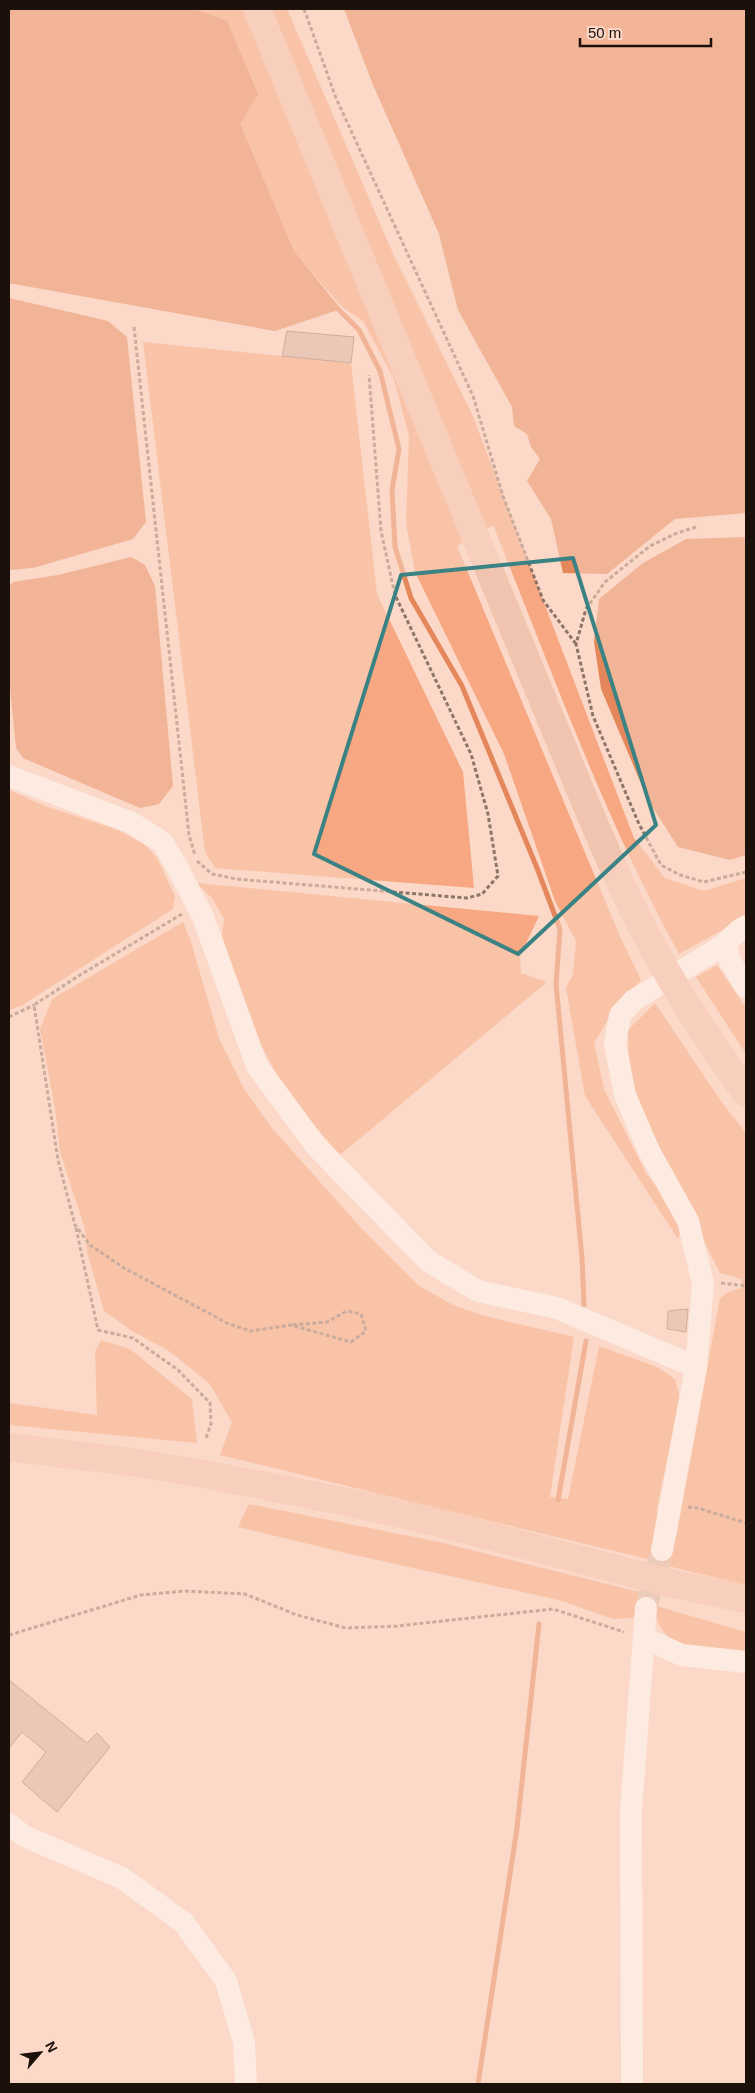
<svg xmlns="http://www.w3.org/2000/svg" width="755" height="2093" font-family="Helvetica,sans-serif">
<rect width="100%" height="100%" fill="#fbd8c7"/>
<g fill="#f7a883">
<path d="M9,9H287L395,258L472,414L634,838L665,878L704,891L746,878V917L679,954C604,818 551,669 493,525L457,546L619,934L641,980L615,1008L594,1043L604,1089L647,1175L679,1212L682,1228L678,1239L585,1096L566,988L573,974L576,941L555,901L504,754L415,572L406,523L409,436L394,379L363,321L343,308L302,261L275,331L9,283Z"/>
<polygon points="143,342 351,363 377,594 463,772 474,888 215,868 205,852"/>
<polygon points="9,790 45,806 118,830 145,845 157,858 175,896 173,909 21,1006 9,1010"/>
<polygon points="196,883 539,916 520,956 521,973 547,982 340,1155 310,1121 281,1083 252,1028 222,936 224,919 212,898"/>
<polygon points="183,922 191,942 219,1038 244,1089 272,1128 361,1228 419,1286 453,1305 485,1316 574,1337 550,1497 568,1499 599,1346 657,1367 675,1379 680,1398 657,1508 658,1527 652,1552 647,1559 220,1455 232,1422 209,1383 169,1351 132,1331 104,1311 87,1252 85,1229 60,1152 55,1109 40,1029 52,999"/>
<polygon points="717,965 746,1008 746,1054 696,977"/>
<polygon points="655,1003 723,1104 746,1133 746,1585 668,1566 677,1534 720,1298 731,1291 741,1288 742,1279 720,1273 648,1131 629,1072 628,1030"/>
<polygon points="101,1340 130,1349 192,1399 197,1443 9,1425 9,1403 97,1415 95,1352"/>
<polygon points="249,1504 439,1542 639,1592 640,1603 633,1618 613,1619 559,1600 350,1554 238,1527"/>
<path d="M653,1605L746,1632V1654C724,1651 679,1651 665,1633C658,1625 655,1615 653,1605Z"/>
</g>
<g fill="#e4885b">
<polygon points="9,9 194,9 227,21 258,94 240,124 294,251 341,309 275,331 9,283"/>
<polygon points="344,9 746,9 746,513 675,519 607,574 563,573 551,519 527,481 540,459 531,447 527,434 514,426 512,407 458,310 439,234 373,85"/>
<polygon points="9,298 108,321 127,337 146,522 133,539 33,568 9,570"/>
<polygon points="746,537 746,855 730,860 678,847 648,800 601,689 594,642 599,599 643,563 686,539"/>
<polygon points="131,557 145,565 155,586 173,786 159,804 140,808 23,758 16,748 9,676 9,587 13,582 58,575"/>
</g>
<g fill="none" stroke-linecap="round" stroke-linejoin="round">
<g stroke="#e4885b" stroke-width="5">
<polyline points="336,307 359,330 380,371 399,449 392,490 395,547 411,598 462,686 537,868 560,929 556,984 582,1258 584,1305"/>
<polyline points="558,1500 586,1341"/>
<polyline points="478,2084 517,1828 539,1624"/>
</g>
</g>
<g fill="#d4b2a3" stroke="#997a6b">
<polygon points="287,331 354,337 351,363 282,356"/>
<polygon points="688,1309 686,1332 667,1329 668,1311"/>
<polygon points="9,1680 87,1743 97,1733 110,1747 57,1812 22,1782 46,1752 22,1732 9,1748"/>
</g>
<g fill="none" stroke-linecap="round" stroke-linejoin="round">
<polyline stroke="#dabaab" stroke-width="22" stroke-dasharray="22 11" stroke-linecap="butt" points="646,1608 662,1550"/>
<g stroke="#8d756a" stroke-width="3" stroke-dasharray="4 2.5" stroke-linecap="butt">
<polyline points="304,9 336,98 473,396 503,496 543,600 576,644"/>
<polyline points="134,327 189,835 195,855"/>
<polyline points="696,527 677,533 650,546 605,582 586,609 576,644 593,716 639,824 661,865 680,875 704,882 746,872"/>
<polyline points="197,861 212,874 236,879 467,898 482,894 498,876 488,814 471,754 395,595 381,531 369,375"/>
<polyline points="182,914 80,975 34,1005 58,1160 75,1225 90,1245 124,1268 229,1324 251,1331 291,1325 351,1342 366,1331 361,1314 347,1311 327,1322 291,1325"/>
<polyline points="9,1017 34,1005"/>
<polyline points="76,1228 98,1330 133,1338 178,1370 210,1403 211,1424 206,1438"/>
<polyline points="721,1283 746,1286"/>
<polyline points="688,1507 698,1508 746,1523"/>
<polyline points="9,1635 141,1595 185,1591 245,1594 297,1615 346,1628 397,1626 553,1609 624,1632"/>
</g>
<g stroke="#fff" stroke-width="22">
<polyline points="9,776 132,823 162,842 175,863 203,917 257,1066 316,1146 428,1261 478,1291 557,1308 696,1367"/>
<polyline points="725,944 730,961 746,987"/>
<polyline points="662,1550 696,1367 703,1283 688,1221 649,1151 625,1095 615,1043 620,1015 634,1000 725,944 738,931 746,926"/>
<polyline points="644,1638 682,1655 746,1662"/>
<polyline points="9,1824 24,1836 122,1878 184,1923 226,1981 244,2042 246,2084"/>
<polyline points="632,2084 631,1811 646,1608"/>
</g>
<g stroke="#f1c4af" stroke-width="28">
<path d="M257,9L586,804C599,835 612,865 626,895C659,964 701,1031 746,1093"/>
<polyline points="9,1447 131,1462 209,1475 357,1504 440,1523 674,1584 746,1599"/>
</g>
</g>
<path d="M0 0H755V2093H0ZM573,558L656,825L518,954L314,854L401,575Z" fill="#fbd8c7" fill-opacity=".55" fill-rule="evenodd"/>
<path fill="none" stroke="#3a8283" stroke-width="4" stroke-linejoin="round" d="M573,558L656,825L518,954L314,854L401,575Z"/>
<rect width="755" height="2093" fill="none" stroke="#1c100b" stroke-width="20"/>
<g transform="translate(40 2053) rotate(62)" stroke="#fbd8c7" stroke-width="4" paint-order="stroke">
<path d="M0-4L9 19L0 12L-9 19Z" fill="#1c100b"/>
<text y="-8" font-size="14" font-weight="bold" text-anchor="middle" fill="#1c100b">N</text>
</g>
<path d="M580 38v8h131v-8" fill="none" stroke="#1c100b" stroke-width="2.5"/>
<text x="588" y="38" font-size="15" fill="#1c100b" stroke="#fbd8c7" stroke-width="4" paint-order="stroke">50 m</text>
</svg>
